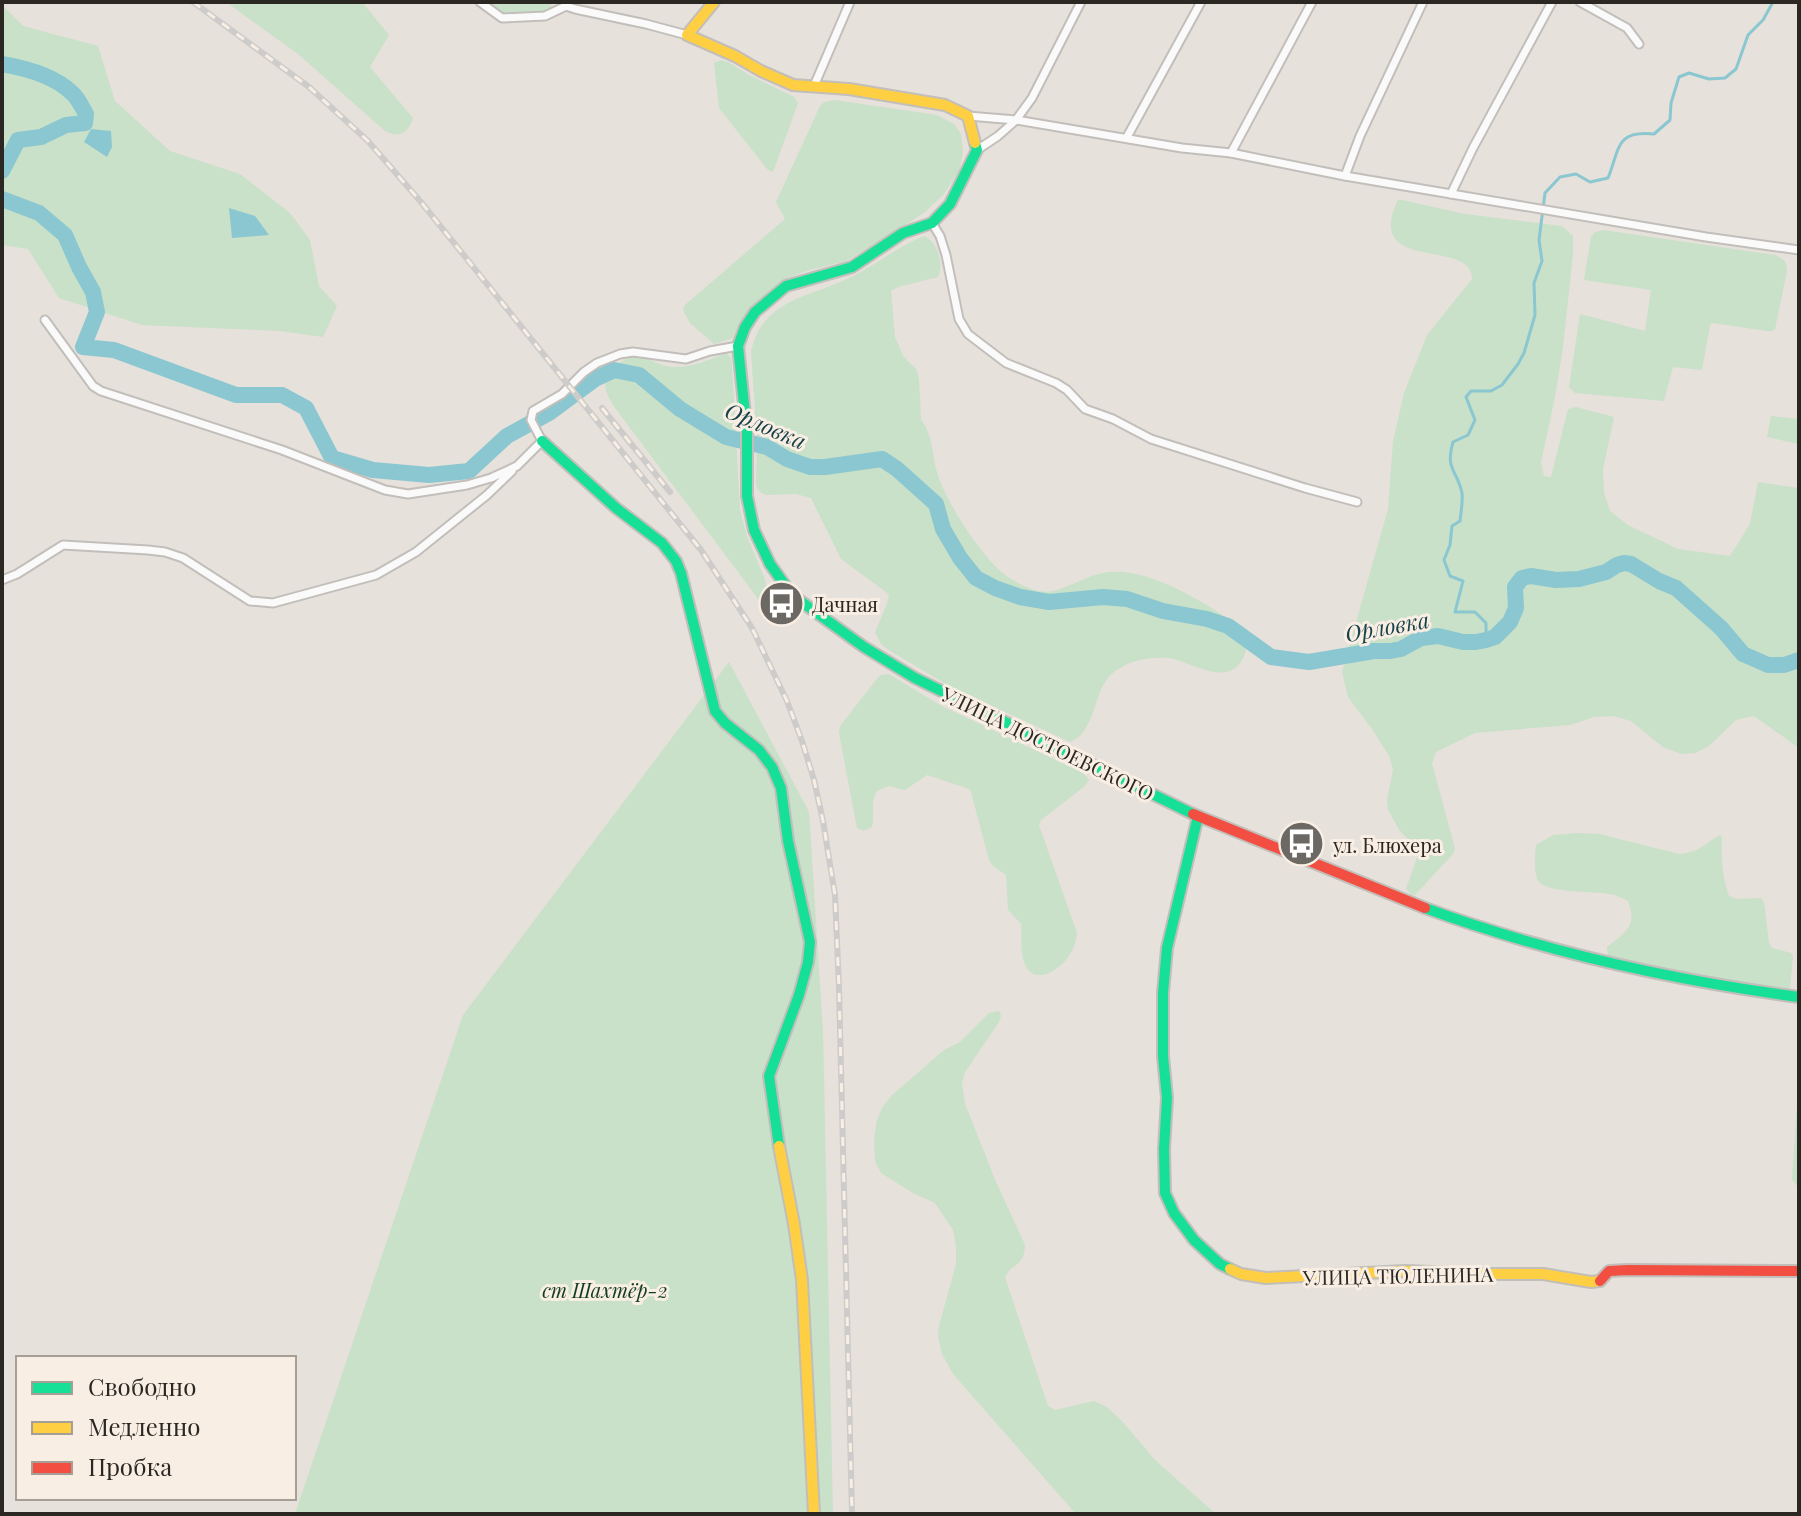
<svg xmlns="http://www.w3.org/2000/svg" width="1801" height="1516" font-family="'Playfair Display',serif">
<rect width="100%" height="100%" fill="#e6e1db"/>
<g fill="#c9e0c9">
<path d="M226,2H362L389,35L370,67L413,118C409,132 399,139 385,131L298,54Z"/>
<polygon points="488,2 550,2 552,11 545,15 507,15"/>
<polygon points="2,5 23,26 98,46 115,101 170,151 240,174 290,213 310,240 319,286 337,306 323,337 280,331 142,325 59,298 28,249 2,245"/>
<polygon points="721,60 730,63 751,76 794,97 798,103 773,172 768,170 719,108 714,63"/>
<polygon points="835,100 937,115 954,124 961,134 963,153 959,171 944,194 925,212 907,224 846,261 806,271 783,280 757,302 739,323 733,338 714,344 690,323 683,310 685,305 785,219 776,202 820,106 824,102"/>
<path d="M1398,200H1402L1465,214L1562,226L1573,236V254L1563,347L1555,397L1541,462L1544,476L1551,477L1568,409L1576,407L1614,417L1603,469L1604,493L1610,511L1628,525L1678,549L1730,556L1750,524L1758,482L1799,488V748L1754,716L1736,720L1709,746L1695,753L1681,754L1663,747L1631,721L1613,716L1594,717L1570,725L1475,733L1436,752L1432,763L1455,849L1453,854L1415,895H1412L1406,889L1418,855L1417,848L1400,831L1388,810L1387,800L1393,770L1389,756L1372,729L1348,697L1342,672L1388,509L1393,441L1404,393L1427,335L1472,279C1473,237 1362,275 1398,200Z"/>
<path d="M1603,230L1775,255C1784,259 1787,261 1787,271L1775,329L1772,331H1766L1713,323L1710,325L1702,370L1673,367L1664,401L1575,393L1569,387L1580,314L1645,331L1651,290L1584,280L1591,237L1595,232Z"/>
<path d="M924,236C938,242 944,264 938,277L898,287L891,291L895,337L903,356L916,369L919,379L921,420C933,434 932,455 937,472C944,499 978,550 998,569C1011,581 1036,595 1053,591C1080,584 1092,570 1123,572C1162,575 1217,609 1247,633C1248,644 1247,653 1240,663C1224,685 1190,662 1170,658C1160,657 1143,658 1133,662C1125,664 1112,672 1107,679C1093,698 1094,733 1070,742L949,686L889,650L881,644L875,632L887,604L889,596L886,592L841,559L811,498L796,494L765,495L759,491L756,485L757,440L751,351C754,339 759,327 768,318C788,297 822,291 847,279C874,267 896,247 924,236Z"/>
<path d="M727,353L731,358L732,365L740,509L747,536L764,577L768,593L764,599L759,600L627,424C614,405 592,385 616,366C621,361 630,356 638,357C650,358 661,367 673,367C692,368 710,359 727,353Z"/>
<polygon points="1771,416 1799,419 1799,444 1767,437"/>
<polygon points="729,662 809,812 823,1031 833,1514 295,1514 463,1015"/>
<path d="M889,674L940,705L1083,773L1089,780L1085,786L1041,820L1039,825L1077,933C1076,942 1074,949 1068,957C1059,971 1032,987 1024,962C1020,951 1022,935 1021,924L1008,910L1006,875L993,866L989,860L971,792L969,789L927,775L905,790L889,786L877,791C870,802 875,814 872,827L863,831L857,828L842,749L839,732L840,726L880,675Z"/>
<path d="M1576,833L1599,834L1679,854C1701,852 1702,845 1720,835L1722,838C1721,859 1722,876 1729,896L1737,899L1761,898L1764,902L1769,943L1772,948L1791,953L1793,956L1790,988L1782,991L1625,962L1608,956L1607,947C1625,933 1638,926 1628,901C1622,898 1616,895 1610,894C1593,891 1552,893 1540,883C1533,877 1535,854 1536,845L1553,835Z"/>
<path d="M999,1011L1001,1016L999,1022L965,1072L962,1083L965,1104L996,1182L1025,1245C1024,1268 1012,1262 1005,1277L1048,1406L1055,1410L1094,1401L1107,1407L1122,1421L1155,1460L1216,1514H1076L953,1374L942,1354L938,1337L939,1326L956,1264V1246L953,1230L935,1203L913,1193L881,1173L875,1161L874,1138L877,1120L882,1108L891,1096L944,1050L960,1042L989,1013Z"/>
<polygon points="1799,1077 1799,1189 1792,1179"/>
</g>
<g fill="#8ac7d0">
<polygon points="91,129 111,131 112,147 107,157 84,142"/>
<polygon points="229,208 255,216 269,235 232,238"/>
</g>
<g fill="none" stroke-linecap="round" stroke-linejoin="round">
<path stroke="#8ac7d0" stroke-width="3" d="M1486,640V623L1475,612H1455L1463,581L1450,576L1444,560L1450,545L1452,526L1460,521C1461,512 1463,502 1462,493C1457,469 1445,471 1453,442L1468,435L1475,420L1466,397L1471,391H1491L1502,385L1518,364L1524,353L1535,315L1534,283L1542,261L1539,240L1545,193L1560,177L1576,174L1590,182L1608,178C1620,149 1615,130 1654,134L1670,120L1671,103L1679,77L1689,73L1709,79L1725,78L1736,69L1748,35L1763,20L1773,2"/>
<g stroke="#8ac7d0" stroke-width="16">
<path d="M2,64C25,68 55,76 72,93C78,98 82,107 86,114L85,123L66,125L41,137L18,140L2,171"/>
<polyline points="2,199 39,213 65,235 79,267 93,292 97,312 83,347 114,350 236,395 282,395 306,408 332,458 373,470 429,475 469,471 507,436 549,413 595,379 614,370 639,375 680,409 726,437 767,447 787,459 810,467 825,467 882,459 897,469 936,504 943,529 960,558 976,578 995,588 1020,597 1049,602 1103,597 1127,599 1163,611 1207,619 1228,626 1271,657 1309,662 1374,651 1390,651 1401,649 1421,638 1438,636 1463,642 1476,642 1486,640 1495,637 1510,622 1516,608 1515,587 1522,578 1531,576 1556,580 1579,579 1606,572 1617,565 1624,563 1631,564 1659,581 1676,588 1721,628 1743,654 1768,665 1784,665 1799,660"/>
</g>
<defs>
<g id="street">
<polyline points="480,2 502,18 545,16 566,6 575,9 646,24 687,35"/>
<polyline points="1580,2 1627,28 1639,44"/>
<polyline points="814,86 850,2"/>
<polyline points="968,116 1016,120 1182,148 1231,153 1345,176 1706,237 1799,250"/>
<polyline points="1127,137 1201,2"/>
<polyline points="977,150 998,136 1016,120 1032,98 1081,2"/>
<polyline points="1231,153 1312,2"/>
<polyline points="1345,176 1360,136 1423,2"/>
<polyline points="1451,194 1473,148 1552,2"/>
<polyline points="932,223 940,236 946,255 959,319 968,334 1006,363 1056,383 1067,390 1085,409 1113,419 1151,439 1305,488 1357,502"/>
<polyline points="45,320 93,386 101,391 282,450 385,490 408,494 467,485 491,478 517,466 542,441 531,420 533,411 562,394 584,372 597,363 620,354 633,352 686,359 710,351 738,346"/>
<polyline points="2,580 17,574 63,545 148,550 165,552 183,558 250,601 273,603 376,575 416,552 487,495 512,471"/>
</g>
<g id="fast">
<polyline points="975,143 977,150 950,204 932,223 903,233 852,267 786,286 755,312 745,327 738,346 747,434 747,496 754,530 770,564 792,595 864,647 915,678 1193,814"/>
<polyline points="542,441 616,508 662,543 676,561 681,573 715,711 725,723 759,750 772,767 781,788 788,841 810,942 808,962 799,995 769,1076 779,1146"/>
<polyline points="1198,816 1167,948 1163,993 1163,1056 1167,1098 1164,1149 1165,1193 1174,1213 1194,1240 1220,1264 1230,1269"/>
<path d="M1425,908C1545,952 1672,980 1799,997"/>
</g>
<g id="slow">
<polyline points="714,2 687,35 735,56 761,71 793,85 849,89 945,105 968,116 975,143"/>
<polyline points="779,1146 794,1224 802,1280 814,1514"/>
<polyline points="1230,1269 1241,1274 1266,1278 1406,1271 1479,1274 1543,1274 1591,1282 1600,1281"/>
</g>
<g id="jam">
<polyline points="1193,814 1425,908"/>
<polyline points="1600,1281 1609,1271 1628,1270 1799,1271"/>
</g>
</defs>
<use href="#street" stroke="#c2beba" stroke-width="11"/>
<use href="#fast" stroke="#c2beba" stroke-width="14"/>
<use href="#slow" stroke="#c2beba" stroke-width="14"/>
<use href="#jam" stroke="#c2beba" stroke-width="14"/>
<use href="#street" stroke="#fbfafa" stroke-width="7"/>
<use href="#fast" stroke="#16e098" stroke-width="10"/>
<use href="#slow" stroke="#ffcf43" stroke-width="10"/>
<use href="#jam" stroke="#f24e42" stroke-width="10"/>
<defs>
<g id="rail">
<polyline points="193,2 309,87 368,141 421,202 701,550 752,628 787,701 802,741 814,780 823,821 835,895 839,988 852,1514"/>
<polyline points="602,408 670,492"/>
</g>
</defs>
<use href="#rail" stroke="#cdccca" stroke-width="6"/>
<use href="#rail" stroke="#f9eee3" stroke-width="3" stroke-dasharray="9" stroke-linecap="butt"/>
</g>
<defs>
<symbol id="bus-disc" viewBox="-11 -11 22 22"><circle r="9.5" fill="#6c6863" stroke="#f9eee3"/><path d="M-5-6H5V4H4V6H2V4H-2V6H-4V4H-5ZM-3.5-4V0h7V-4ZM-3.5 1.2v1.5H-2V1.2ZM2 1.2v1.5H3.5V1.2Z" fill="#fff"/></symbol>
</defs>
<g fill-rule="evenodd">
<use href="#bus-disc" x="756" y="578" width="51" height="51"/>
<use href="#bus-disc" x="1276" y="818" width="51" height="51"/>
</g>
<g text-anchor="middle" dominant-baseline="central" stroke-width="6" stroke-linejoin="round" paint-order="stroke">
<g font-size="20" fill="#2b2723" stroke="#f9eee3" text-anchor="start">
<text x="812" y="603">Дачная</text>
<text x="1333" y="844">ул. Блюхера</text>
</g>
<g font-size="20" fill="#2b2723" stroke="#f9eee3">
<text transform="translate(1048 743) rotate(26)">УЛИЦА ДОСТОЕВСКОГО</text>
<text transform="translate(1398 1275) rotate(-1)">УЛИЦА ТЮЛЕНИНА</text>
</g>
<g font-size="20" font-style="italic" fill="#123e20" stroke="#f9eee3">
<text x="605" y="1289">ст Шахтёр-2</text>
</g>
<g font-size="22" font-style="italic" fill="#184249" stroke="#f9eee3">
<text transform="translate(766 425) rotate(23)">Орловка</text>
<text transform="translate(1387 626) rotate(-10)">Орловка</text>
</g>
</g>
<rect width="1801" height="1516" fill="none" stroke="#2b2723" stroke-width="8"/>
<rect x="16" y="1356" width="280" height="144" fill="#f9eee3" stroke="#a79e96" stroke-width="2"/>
<rect x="32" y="1382" width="40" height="12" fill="#16e098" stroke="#a79e96" stroke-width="2"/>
<text x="88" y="1396" font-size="24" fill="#2b2723">Свободно</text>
<rect x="32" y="1422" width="40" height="12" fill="#ffcf43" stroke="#a79e96" stroke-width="2"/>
<text x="88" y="1436" font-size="24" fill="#2b2723">Медленно</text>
<rect x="32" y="1462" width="40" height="12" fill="#f24e42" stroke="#a79e96" stroke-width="2"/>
<text x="88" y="1476" font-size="24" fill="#2b2723">Пробка</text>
</svg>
